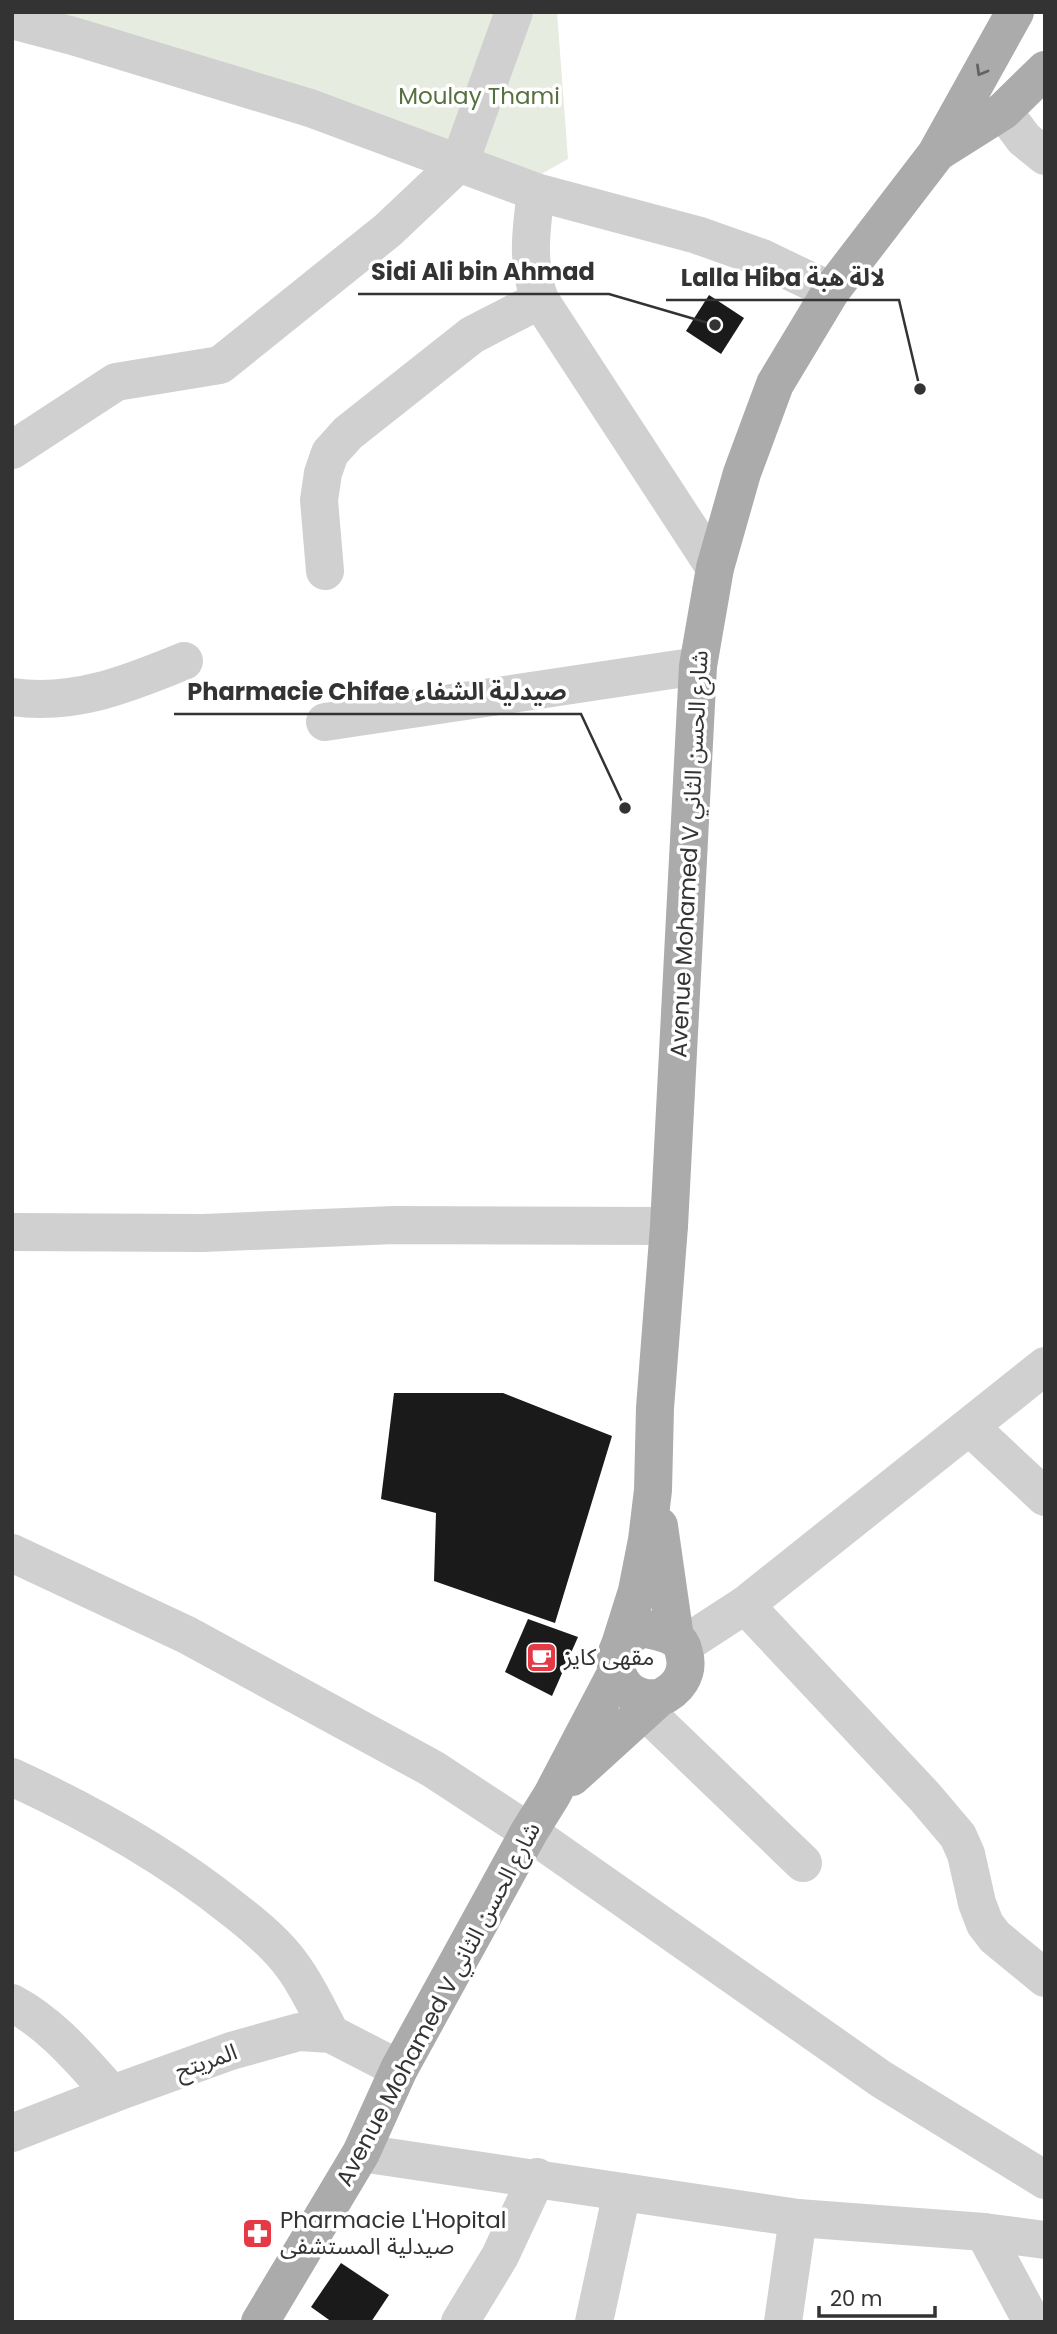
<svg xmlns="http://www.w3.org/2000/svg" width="1057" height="2334" font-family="Poppins,'Noto Sans Arabic',sans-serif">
<rect width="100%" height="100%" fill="#fff"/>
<polygon fill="#e6ecdf" points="12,12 557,12 568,159 506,194"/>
<g fill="#1a1a1a">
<polygon points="709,295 744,318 721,354 686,331"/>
<polygon points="394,1393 503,1393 612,1436 555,1623 434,1581 436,1513 381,1499"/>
<polygon points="528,1619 578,1637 552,1696 505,1672"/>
<polygon points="341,2263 389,2295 371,2322 332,2322 311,2307"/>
</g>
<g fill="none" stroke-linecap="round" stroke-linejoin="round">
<g stroke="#d0d0d0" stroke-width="38">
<polyline points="12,20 73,36 310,108 536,192 697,235 762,258 831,291"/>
<polyline points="1003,111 1024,139 1045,156"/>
<path d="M536,192C531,231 526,262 540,300L715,568"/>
<polyline points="12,450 116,382 220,365 388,230 460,162 514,12"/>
<polyline points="325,571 319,500 323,473 330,453 348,433 472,335 540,300"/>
<path d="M12,697C74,706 128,684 184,661"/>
<polyline points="325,722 698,666"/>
<polyline points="12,1232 203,1233 394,1225 669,1226"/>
<polyline points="970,1427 1045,1497"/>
<polyline points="12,1553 187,1635 433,1769 529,1832 881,2079 1045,2180"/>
<polyline points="745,1605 925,1797 958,1836 966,1854 977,1903 985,1924 995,1937 1045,1978"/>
<polyline points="682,1646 745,1605 1045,1366"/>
<polyline points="645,1711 803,1863"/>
<path d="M12,1777C90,1813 166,1855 233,1909C255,1926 278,1945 294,1968C309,1989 319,2012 331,2034"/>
<path d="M12,2003C52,2024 82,2061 112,2094"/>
<polyline points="12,2133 112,2094 231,2051 299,2032 331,2034 399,2069"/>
<polyline points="361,2153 798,2218 984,2232 1045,2240"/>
<polyline points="984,2232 1032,2322"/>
<polyline points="460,2322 500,2256 537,2177"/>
<polyline points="594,2322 622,2192"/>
<polyline points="783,2322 798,2218"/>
</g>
<g stroke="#ababab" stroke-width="38">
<polyline points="938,152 1003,111 1045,70"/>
<polyline points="659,1526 675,1638"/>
<polyline points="620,1645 637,1591 647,1540 653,1490 655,1408 669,1226 698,666 715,568 742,473 775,384 831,291 936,154 1015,12"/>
<path d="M572,1777L659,1698C677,1690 690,1674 684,1653C683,1648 681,1642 676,1639C668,1633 653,1631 643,1628C635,1632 626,1636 621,1644C608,1663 620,1692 642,1697C647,1699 654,1698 659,1698"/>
<polyline points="260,2322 361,2153 399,2069 529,1832 552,1795 616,1673"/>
</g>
</g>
<defs><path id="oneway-chevron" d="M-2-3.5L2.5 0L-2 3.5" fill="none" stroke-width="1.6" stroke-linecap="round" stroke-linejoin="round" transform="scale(1.75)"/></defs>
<use stroke="#636363" href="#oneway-chevron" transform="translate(981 71) rotate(120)"/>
<defs>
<symbol id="cafe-square" viewBox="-11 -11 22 22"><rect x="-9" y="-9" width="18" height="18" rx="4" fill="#e63946" stroke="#fff"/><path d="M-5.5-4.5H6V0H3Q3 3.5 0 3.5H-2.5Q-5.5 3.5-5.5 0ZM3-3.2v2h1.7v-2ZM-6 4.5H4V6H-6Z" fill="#fff"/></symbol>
<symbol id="pharmacy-square" viewBox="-11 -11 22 22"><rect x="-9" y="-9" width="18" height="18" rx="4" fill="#e63946" stroke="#fff"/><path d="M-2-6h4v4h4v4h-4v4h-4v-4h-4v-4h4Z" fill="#fff"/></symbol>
</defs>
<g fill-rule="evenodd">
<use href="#cafe-square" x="524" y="1640" width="35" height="35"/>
<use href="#pharmacy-square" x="240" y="2216" width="35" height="35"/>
</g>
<g text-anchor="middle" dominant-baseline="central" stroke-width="7" stroke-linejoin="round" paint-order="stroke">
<g font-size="23" fill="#56703f" stroke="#fff">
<text x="479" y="96">Moulay Thami</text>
</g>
<g font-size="23" fill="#333" stroke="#fff">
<text transform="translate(689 854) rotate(-87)">Avenue Mohamed V شارع الحسن الثاني</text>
<text transform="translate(438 2004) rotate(-62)">Avenue Mohamed V شارع الحسن الثاني</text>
<text transform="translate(206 2061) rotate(-19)">المريتح</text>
</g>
<g font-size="23" fill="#333" stroke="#fff" text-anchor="start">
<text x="564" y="1657">مقهى كايز</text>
<text x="280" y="2220">Pharmacie L'Hopital<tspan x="280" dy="26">صيدلية المستشفى</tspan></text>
</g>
</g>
<path fill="none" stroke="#333" stroke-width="2.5" d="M715 325L609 294H358M920 389L899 300H666M625 808L581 714H174"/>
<g fill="#333" stroke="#fff" stroke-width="2.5">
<circle cx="715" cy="325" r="7"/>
<circle cx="920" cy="389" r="7"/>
<circle cx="625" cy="808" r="7"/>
</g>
<g font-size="24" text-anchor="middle" font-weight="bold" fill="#333" stroke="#fff" stroke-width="7" stroke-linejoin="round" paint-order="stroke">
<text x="483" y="280">Sidi Ali bin Ahmad</text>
<text x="783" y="286">Lalla Hiba لالة هبة</text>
<text x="377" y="700">Pharmacie Chifae صيدلية الشفاء</text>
</g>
<rect width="1057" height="2334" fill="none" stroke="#333333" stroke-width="28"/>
<path d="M819 2306v10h116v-10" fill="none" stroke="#333333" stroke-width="3.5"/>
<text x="830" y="2306" font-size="21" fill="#333333" stroke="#ffffff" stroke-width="5" paint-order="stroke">20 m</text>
</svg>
